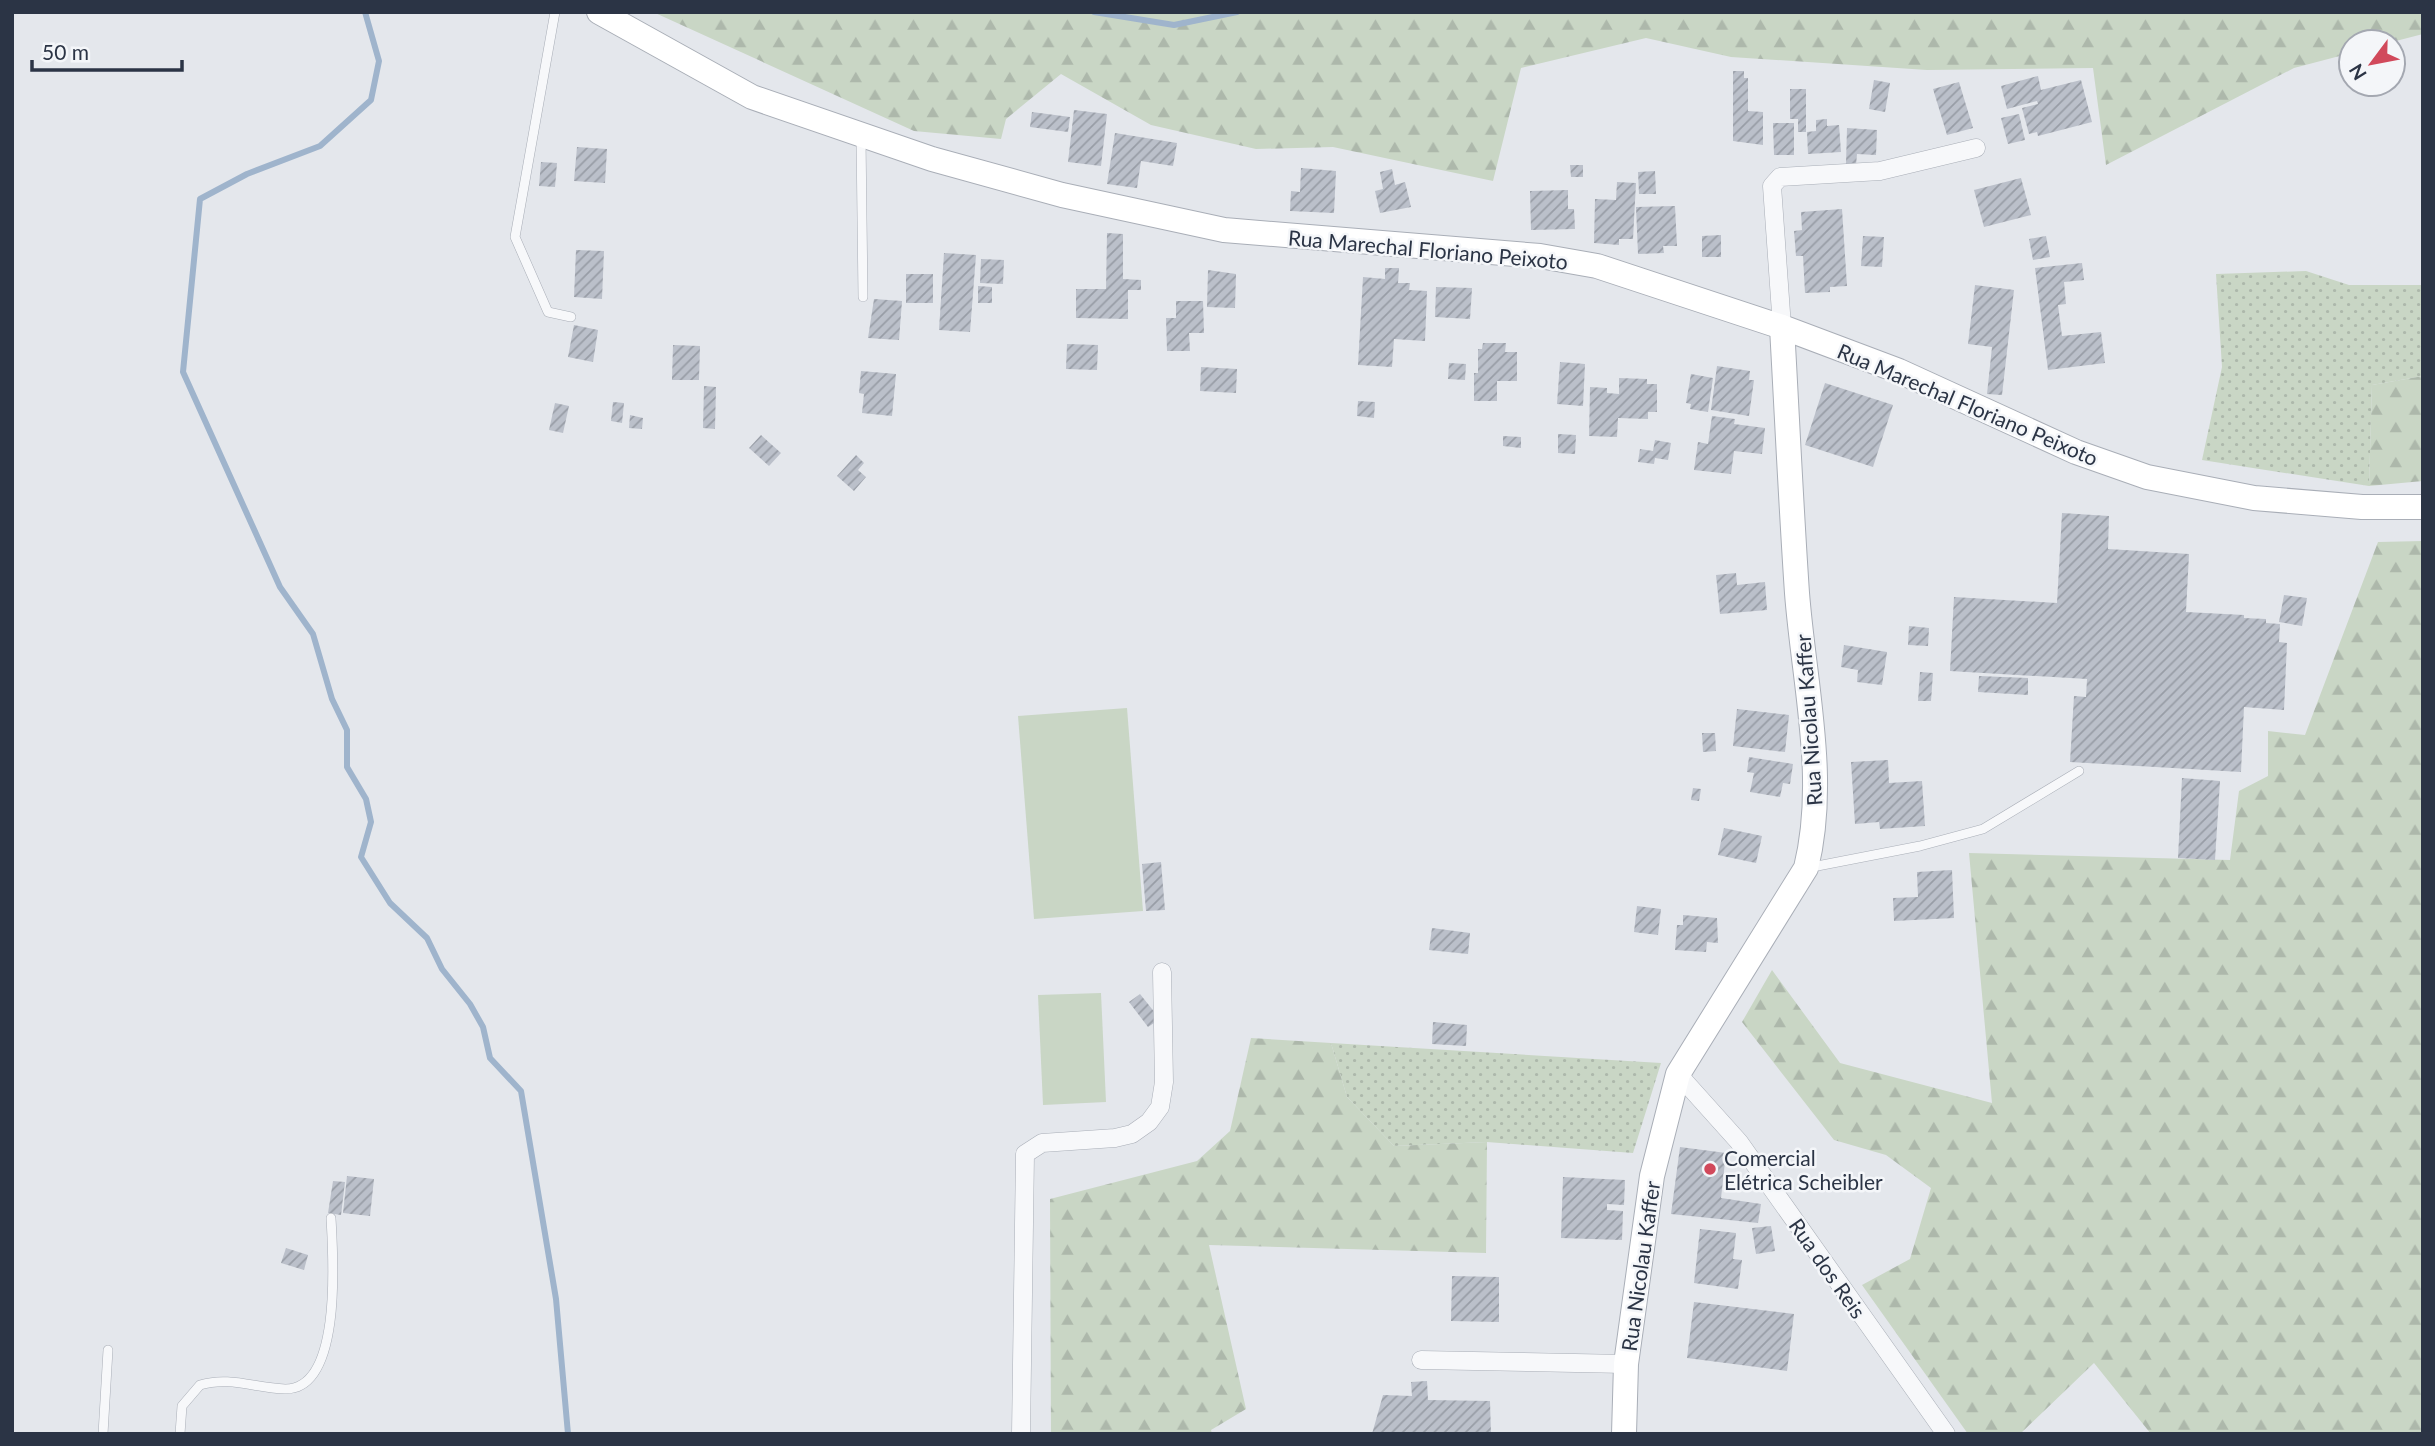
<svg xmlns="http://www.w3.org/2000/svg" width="2435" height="1446" font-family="Lato,sans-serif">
<defs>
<pattern id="green-dots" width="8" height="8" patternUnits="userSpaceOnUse" patternTransform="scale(1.75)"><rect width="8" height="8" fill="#c9d6c5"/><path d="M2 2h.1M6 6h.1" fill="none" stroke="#adb8ab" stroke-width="1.8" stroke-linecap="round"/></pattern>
<pattern id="forest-firs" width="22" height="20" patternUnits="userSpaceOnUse" patternTransform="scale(1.75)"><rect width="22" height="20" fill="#c9d6c5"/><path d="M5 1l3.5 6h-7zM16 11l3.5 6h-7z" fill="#adb8ab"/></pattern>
<pattern id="building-hatch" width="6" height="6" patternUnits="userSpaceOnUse" patternTransform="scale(1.75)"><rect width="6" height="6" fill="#bbc0ca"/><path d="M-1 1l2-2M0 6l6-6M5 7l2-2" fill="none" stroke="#989da6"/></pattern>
</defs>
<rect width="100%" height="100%" fill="#e4e7ec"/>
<g fill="url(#green-dots)">
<polygon points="2306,271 2349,285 2423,285 2423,376 2372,385 2369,486 2202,460 2222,367 2216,274"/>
<polygon points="1331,1043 1661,1063 1633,1153 1487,1142 1394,1146 1347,1097"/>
</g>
<g fill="url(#forest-firs)">
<polygon points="653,12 2423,12 2423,34 2392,42 2351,42 2351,53 2294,68 2106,165 2093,68 1927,70 1731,57 1646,38 1521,68 1493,181 1333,147 1256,149 1151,125 1061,74 1006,119 1001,139 914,131"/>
<polygon points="2423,376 2423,481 2369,486 2372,385"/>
<polygon points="2423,541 2423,1434 2151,1434 2094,1363 2020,1434 1968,1434 1862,1285 1910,1259 1931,1188 1886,1155 1834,1140 1742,1022 1772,970 1840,1063 1992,1103 1969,853 2230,860 2239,791 2268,776 2268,731 2305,735 2378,542"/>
<polygon points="1251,1038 1331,1043 1347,1097 1394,1146 1487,1142 1486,1253 1209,1245 1246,1409 1211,1430 1212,1434 1051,1434 1050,1199 1197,1161 1230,1131"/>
</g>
<g fill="#c9d6c5">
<polygon points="1127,708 1143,911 1034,919 1018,716"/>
<polygon points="1101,993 1106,1102 1043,1105 1038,995"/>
</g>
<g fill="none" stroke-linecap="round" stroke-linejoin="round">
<g stroke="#9fb4cc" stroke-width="6">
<polyline points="365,12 379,61 371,100 320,146 247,174 200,199 183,372 280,587 313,634 332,699 347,730 347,767 366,799 371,822 361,857 390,903 427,938 442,969 470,1004 483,1027 490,1058 521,1091 556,1299 568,1434"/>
<polyline points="1094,12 1174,25 1237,12"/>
</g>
</g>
<g fill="url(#building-hatch)">
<polygon points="1733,71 1744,71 1744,78 1748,78 1748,111 1763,112 1763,145 1733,141"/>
<polygon points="2038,76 2041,90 2081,80 2092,122 2038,136 2037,132 2029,134 2022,108 2038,104 2037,101 2007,109 2001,86"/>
<polygon points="1874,80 1890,83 1885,112 1869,109"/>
<polygon points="1959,82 1973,128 1947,135 1933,89"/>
<polygon points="1790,89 1806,89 1806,132 1798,132 1798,119 1790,119"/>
<polygon points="1074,110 1107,114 1101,166 1068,162"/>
<polygon points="1032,112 1070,117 1068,132 1030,127"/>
<polygon points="2019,114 2025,140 2008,144 2001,118"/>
<polygon points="1827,119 1827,126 1839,125 1841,152 1808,154 1807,132 1816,131 1816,120"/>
<polygon points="1773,123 1794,123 1794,155 1774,155"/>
<polygon points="1847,128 1877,130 1876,155 1857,154 1856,165 1846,164"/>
<polygon points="1115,133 1177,143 1173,166 1141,161 1137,188 1107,184"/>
<polygon points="577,147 607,149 605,183 574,181"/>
<polygon points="541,162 557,163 555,187 539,186"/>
<polygon points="1570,165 1583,165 1583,177 1571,177"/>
<polygon points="1301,168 1336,171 1334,213 1290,211 1291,191 1300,192"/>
<polygon points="1392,169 1395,185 1405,182 1411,207 1380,213 1375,191 1383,189 1380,172"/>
<polygon points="1655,171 1656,194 1639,194 1638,172"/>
<polygon points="2021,178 2031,215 1984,227 1974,190"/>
<polygon points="1617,182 1636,183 1633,239 1619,239 1619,245 1594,243 1595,199 1616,200"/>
<polygon points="1568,190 1568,209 1574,209 1575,229 1531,230 1530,191"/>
<polygon points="1675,206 1677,246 1663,246 1664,253 1638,254 1636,207"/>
<polygon points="1842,209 1847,286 1830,287 1830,292 1805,293 1803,256 1796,256 1794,231 1802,230 1801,212"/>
<polygon points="1107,233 1123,234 1123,279 1141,280 1141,290 1128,290 1128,319 1076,318 1076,289 1106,289"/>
<polygon points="1721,235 1721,257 1702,257 1702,236"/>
<polygon points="1863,236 1884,237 1882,267 1861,266"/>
<polygon points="2046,236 2050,257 2033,260 2029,239"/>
<polygon points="576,250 604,251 602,299 574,297"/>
<polygon points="944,253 976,255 970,332 939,330"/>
<polygon points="981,259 1004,260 1003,284 980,283"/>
<polygon points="2082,263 2084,280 2064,282 2066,304 2058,305 2062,336 2101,332 2105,363 2048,370 2035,268"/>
<polygon points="1385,268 1399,268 1398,283 1410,283 1409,290 1427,291 1425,341 1394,339 1392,367 1358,365 1363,277 1385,279"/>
<polygon points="1208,270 1236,274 1235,308 1207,307"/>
<rect x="906" y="274" width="27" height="29"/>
<polygon points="1975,285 2014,290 2002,395 1987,394 1992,347 1968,344"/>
<polygon points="978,286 992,287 992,303 978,303"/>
<polygon points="1436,287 1472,288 1470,319 1435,317"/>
<polygon points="874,299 902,301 899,340 868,338"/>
<polygon points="1176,301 1203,301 1204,333 1189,333 1190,351 1167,351 1166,318 1176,318"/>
<polygon points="574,325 598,330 593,362 568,357"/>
<polygon points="1483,343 1506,343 1505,352 1517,352 1517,381 1497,381 1497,401 1474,401 1474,373 1478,373 1478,349 1482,349"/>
<polygon points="1067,344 1098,345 1097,370 1066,369"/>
<polygon points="673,345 700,346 699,380 672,380"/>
<polygon points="1560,362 1585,364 1583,406 1557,404"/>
<polygon points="1449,363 1466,364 1465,380 1448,379"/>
<polygon points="1717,366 1750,371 1749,380 1754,380 1749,416 1711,410"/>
<polygon points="1201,367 1237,369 1236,393 1200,391"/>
<polygon points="861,371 896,374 892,416 862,413 864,394 859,393"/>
<polygon points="1691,374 1713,378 1708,412 1690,409 1691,404 1686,403"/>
<polygon points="1619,378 1647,379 1647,384 1657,384 1657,412 1648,412 1648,419 1618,418 1617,437 1589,436 1590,387 1607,388 1607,393 1619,394"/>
<polygon points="1825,383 1893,405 1873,467 1805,445"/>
<polygon points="704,386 716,387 715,429 703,428"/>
<polygon points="1358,401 1375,402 1374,418 1357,416"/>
<polygon points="613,402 624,403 622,423 611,421"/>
<polygon points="555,403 569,406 563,433 549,430"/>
<polygon points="630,415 643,418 642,429 629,428"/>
<polygon points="1712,416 1735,419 1734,424 1765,428 1762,454 1734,451 1731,474 1694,470 1698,442 1708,444"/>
<polygon points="1558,434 1576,435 1575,454 1558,453"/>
<polygon points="761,435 781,453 769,466 749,448"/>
<polygon points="1503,436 1521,437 1521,448 1503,446"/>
<polygon points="1655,440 1671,443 1668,460 1655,458 1654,464 1638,462 1640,449 1653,451"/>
<polygon points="856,455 864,463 858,470 866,477 854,491 837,476"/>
<polygon points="2062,513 2109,516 2108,549 2189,554 2186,612 2244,615 2244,618 2266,619 2266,623 2280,624 2279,642 2287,643 2284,710 2244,707 2241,772 2070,762 2074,696 2086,697 2087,679 1950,671 1954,597 2057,603"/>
<polygon points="1736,573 1737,585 1765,582 1767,610 1720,614 1716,575"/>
<polygon points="2284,595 2307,598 2302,626 2279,622"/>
<polygon points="1909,626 1929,628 1928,646 1908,645"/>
<polygon points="1844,645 1887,652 1882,685 1857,682 1858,670 1841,667"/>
<polygon points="1920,672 1933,673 1931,701 1918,701"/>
<polygon points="1979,676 2028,678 2028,695 1978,692"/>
<polygon points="1737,709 1789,715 1785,752 1733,746"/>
<polygon points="1702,733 1715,733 1716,751 1703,752"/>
<polygon points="1749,757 1793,764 1790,784 1783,783 1780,797 1750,792 1754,773 1747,772"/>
<polygon points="1888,760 1889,783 1922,781 1925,826 1880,829 1879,822 1855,824 1851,762"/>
<polygon points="2182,778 2220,781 2215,860 2178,858"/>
<polygon points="1693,788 1701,789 1699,801 1691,800"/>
<polygon points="1724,828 1762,836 1756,863 1718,855"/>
<polygon points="1161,862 1165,910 1146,911 1142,864"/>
<polygon points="1952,870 1954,918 1894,921 1893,898 1918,897 1917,872"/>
<polygon points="1637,906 1661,909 1658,935 1634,932"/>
<polygon points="1683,915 1717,918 1718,943 1707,942 1706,952 1675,950 1677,925 1683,925"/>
<polygon points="1432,928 1470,933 1468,954 1429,950"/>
<polygon points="1140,994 1160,1019 1148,1027 1129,1002"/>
<polygon points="1433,1022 1467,1025 1466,1046 1432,1044"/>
<polygon points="1680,1147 1726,1153 1721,1198 1761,1204 1758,1223 1671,1214"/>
<polygon points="347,1176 374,1179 370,1216 343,1213"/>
<polygon points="1563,1177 1625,1180 1624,1205 1607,1204 1607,1210 1623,1211 1622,1240 1561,1238"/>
<polygon points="333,1181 345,1182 341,1215 328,1213"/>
<polygon points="1771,1226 1775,1251 1756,1254 1752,1228"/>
<polygon points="1700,1229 1736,1233 1733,1259 1742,1260 1738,1289 1694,1283"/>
<polygon points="286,1248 308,1255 304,1270 281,1263"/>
<polygon points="1452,1276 1499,1277 1499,1322 1451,1321"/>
<polygon points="1694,1302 1794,1314 1787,1371 1687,1358"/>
<polygon points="1427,1381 1428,1400 1490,1401 1491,1434 1372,1434 1383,1395 1412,1396 1411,1382"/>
</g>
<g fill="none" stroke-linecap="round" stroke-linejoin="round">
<defs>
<g id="service">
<polyline points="555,12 515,237 548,312 571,317"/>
<polyline points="861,138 863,297"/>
<polyline points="1807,868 1920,846 1983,829 2079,771"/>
<polyline points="103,1434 108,1350"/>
<path d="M180,1434L182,1406L200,1385C229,1376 255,1388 285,1389C343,1390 333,1255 331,1218"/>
</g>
<g id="minor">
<polyline points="1782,327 1772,186 1780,177 1880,171 1976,148"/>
<polyline points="1678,1074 1739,1142 1946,1434"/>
<polyline points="1421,1360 1626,1364"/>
<polyline points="1021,1434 1025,1154 1042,1143 1115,1138 1132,1134 1149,1122 1160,1107 1164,1082 1162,972"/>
</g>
<g id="secondary">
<polyline points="599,12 752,97 932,159 1062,195 1224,230 1540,256 1597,266 1782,327 1899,371 2076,452 2147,477 2254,498 2362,507 2423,507"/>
<path d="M1624,1434L1626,1364L1652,1176L1678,1074L1806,868C1828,779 1804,684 1797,593C1791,505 1787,416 1782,327"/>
</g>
</defs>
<use href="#service" stroke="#a9aeb7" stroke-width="10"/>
<use href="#minor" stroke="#a9aeb7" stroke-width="19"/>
<use href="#secondary" stroke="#a9aeb7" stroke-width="26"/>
<use href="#service" stroke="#f7f8fa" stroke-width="9"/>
<use href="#minor" stroke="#f7f8fa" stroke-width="18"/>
<use href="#secondary" stroke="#fff" stroke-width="24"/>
</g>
<circle fill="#d1495b" stroke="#f4f6f9" stroke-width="2.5" cx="1710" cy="1169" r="7"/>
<g text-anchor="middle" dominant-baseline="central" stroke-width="5" stroke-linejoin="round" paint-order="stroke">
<g font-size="21" fill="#2b3445" stroke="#f4f6f9">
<text transform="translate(1428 249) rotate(5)">Rua Marechal Floriano Peixoto</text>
<text transform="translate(1968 404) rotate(23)">Rua Marechal Floriano Peixoto</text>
<text transform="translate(1808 720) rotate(-94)">Rua Nicolau Kaffer</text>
<text transform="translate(1640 1266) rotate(-82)">Rua Nicolau Kaffer</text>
<text transform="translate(1828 1268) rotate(55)">Rua dos Reis</text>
</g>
<g font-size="21" fill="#2b3445" stroke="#f4f6f9" text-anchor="start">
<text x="1724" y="1157">Comercial<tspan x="1724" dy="24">Elétrica Scheibler</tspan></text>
</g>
</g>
<rect width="2435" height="1446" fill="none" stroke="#2b3445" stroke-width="28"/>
<g transform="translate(2372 63) rotate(238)"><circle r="33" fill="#f4f6f9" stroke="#a4a8b1" stroke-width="2"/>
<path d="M0-5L12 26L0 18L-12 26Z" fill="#d1495b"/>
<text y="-10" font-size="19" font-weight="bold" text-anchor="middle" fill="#2b3445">N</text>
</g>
<path d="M32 60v10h150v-10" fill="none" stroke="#2b3445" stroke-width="3.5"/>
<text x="42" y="60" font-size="21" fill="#2b3445" stroke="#f4f6f9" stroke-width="5" paint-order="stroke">50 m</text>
</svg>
